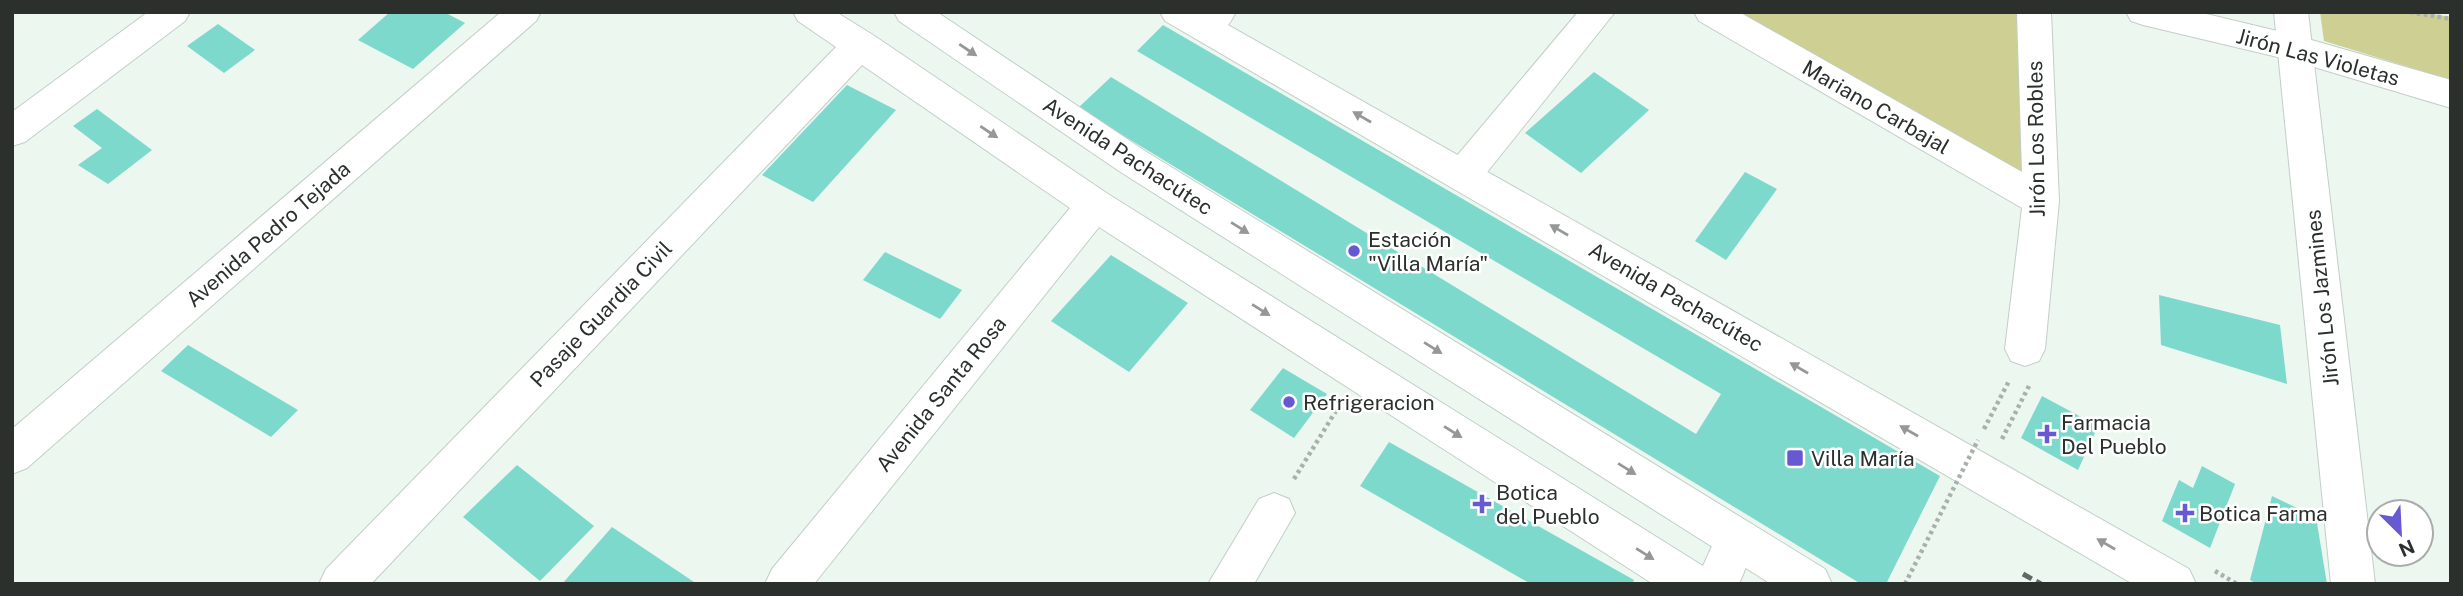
<svg xmlns="http://www.w3.org/2000/svg" width="2463" height="596" font-family="'Public Sans',sans-serif">
<rect width="100%" height="100%" fill="#ebf7ef"/>
<g fill="#ced093">
<polygon points="1734,12 2017,12 2025,179"/>
<polygon points="2320,12 2419,12 2451,17 2451,80 2324,41"/>
</g>
<g fill="#7ed9cd">
<polygon points="390,12 444,12 465,23 413,69 358,40"/>
<polygon points="218,24 255,50 224,73 187,46"/>
<polygon points="1163,25 1940,476 1886,584 1861,584 1078,108 1111,77 1696,434 1721,394 1137,51"/>
<polygon points="1594,72 1649,110 1581,173 1525,133"/>
<polygon points="847,85 896,110 813,202 762,175"/>
<polygon points="97,109 152,150 108,184 78,165 102,148 73,126"/>
<polygon points="1745,172 1777,189 1726,260 1695,241"/>
<polygon points="885,252 962,290 940,319 863,280"/>
<polygon points="1111,255 1188,303 1129,372 1051,321"/>
<polygon points="2159,295 2280,325 2287,384 2161,345"/>
<polygon points="188,345 298,410 271,437 161,371"/>
<polygon points="1283,368 1327,394 1294,438 1250,410"/>
<polygon points="2042,396 2098,426 2078,470 2021,438"/>
<polygon points="1389,442 1634,580 1632,584 1531,584 1360,486"/>
<polygon points="517,465 594,526 540,581 463,517"/>
<polygon points="2202,466 2235,484 2210,548 2162,521 2179,480 2193,488"/>
<polygon points="2272,496 2316,517 2327,584 2257,584 2250,580"/>
<polygon points="612,527 697,584 562,584"/>
</g>
<g fill="none" stroke-linecap="round" stroke-linejoin="round">
<defs>
<g id="street">
<polygon points="148,12 190,12 185,21 25,142 12,146 12,112"/>
<polygon points="501,12 541,12 536,21 27,468 12,474 12,429"/>
<polygon points="793,12 836,12 873,35 1108,194 1703,566 1722,524 1737,518 1752,524 1758,538 1739,584 1653,584 1099,227 814,584 765,584 772,569 1070,208 862,65 371,584 319,584 326,569 836,47 798,21"/>
<polygon points="1578,12 1615,12 1476,186 1463,190 1450,186 1445,175 1450,164"/>
<polygon points="1694,12 1739,12 2022,172 2017,12 2051,12 2059,201 2045,349 2039,361 2025,366 2011,361 2005,349 2022,208 1699,21"/>
<polygon points="2274,12 2308,12 2375,584 2331,584"/>
<polygon points="1274,493 1289,499 1295,513 1254,584 1208,584 1259,499"/>
</g>
<g id="secondary">
<path d="M1199,12H1236C1226,31 1215,44 1193,37L1188,28Z"/>
<polygon points="2126,12 2198,12 2294,35 2451,80 2451,108 2294,61 2143,25 2131,21"/>
</g>
<g id="primary">
<polygon points="894,12 937,12 1145,151 1825,569 1832,584 1771,584 1119,171 899,21"/>
<polygon points="1160,12 1205,12 2189,569 2196,584 2133,584 1165,21"/>
</g>
</defs>
<use href="#street" stroke="#c2cec7" stroke-width="2"/>
<use href="#secondary" stroke="#c2cec7" stroke-width="2"/>
<use href="#primary" stroke="#c2cec7" stroke-width="2"/>
<g stroke="#a8b2ab" stroke-width="4.5" stroke-dasharray="3.5 3.5" stroke-linecap="butt">
<polyline points="2410,12 2451,19"/>
<polyline points="1984,429 2009,381"/>
<polyline points="2002,439 2030,384"/>
<polyline points="1294,479 1339,406"/>
<polyline points="2215,571 2237,584"/>
</g>
<use href="#street" fill="#fff" fill-rule="evenodd"/>
<use href="#secondary" fill="#fff" fill-rule="evenodd"/>
<use href="#primary" fill="#fff" fill-rule="evenodd"/>
<polyline stroke="#626964" stroke-width="5" stroke-dasharray="10 5" stroke-linecap="butt" points="2023,574 2041,584"/>
<polyline stroke="#a8b2ab" stroke-width="4.5" stroke-dasharray="3.5 3.5" stroke-linecap="butt" points="1905,584 1978,440"/>
</g>
<defs><path id="oneway-solid" d="M-6-.8H1V-3.2L6.5 0L1 3.2V.8H-6Z" transform="scale(1.75)"/></defs>
<g fill="#959896">
<use href="#oneway-solid" transform="translate(968 50) rotate(34)"/>
<use href="#oneway-solid" transform="translate(1362 117) rotate(-150)"/>
<use href="#oneway-solid" transform="translate(989 132) rotate(34)"/>
<use href="#oneway-solid" transform="translate(1240 228) rotate(32)"/>
<use href="#oneway-solid" transform="translate(1559 230) rotate(-150)"/>
<use href="#oneway-solid" transform="translate(1261 310) rotate(32)"/>
<use href="#oneway-solid" transform="translate(1433 348) rotate(32)"/>
<use href="#oneway-solid" transform="translate(1799 368) rotate(-150)"/>
<use href="#oneway-solid" transform="translate(1909 431) rotate(-150)"/>
<use href="#oneway-solid" transform="translate(1453 432) rotate(32)"/>
<use href="#oneway-solid" transform="translate(1627 469) rotate(32)"/>
<use href="#oneway-solid" transform="translate(2106 544) rotate(-150)"/>
<use href="#oneway-solid" transform="translate(1645 554) rotate(32)"/>
</g>
<g fill="#6759d2" stroke="#fff" stroke-width="2.5">
<circle cx="1354" cy="251" r="7"/>
<circle cx="1289" cy="402" r="7"/>
<path d="M2043.5 423.5h7v7h7v7h-7v7h-7v-7h-7v-7h7z"/>
<rect x="1786" y="449" width="18" height="18" rx="3.5"/>
<path d="M1478.5 493.5h7v7h7v7h-7v7h-7v-7h-7v-7h7z"/>
<path d="M2181.5 502.5h7v7h7v7h-7v7h-7v-7h-7v-7h7z"/>
</g>
<g text-anchor="middle" dominant-baseline="central" stroke-width="5" stroke-linejoin="round" paint-order="stroke">
<g font-size="21" fill="#2b302d" stroke="#fff">
<text transform="translate(2318 57) rotate(15)">Jirón Las Violetas</text>
<text transform="translate(1876 107) rotate(30)">Mariano Carbajal</text>
<text transform="translate(2036 139) rotate(-91)">Jirón Los Robles</text>
<text transform="translate(1128 156) rotate(33)">Avenida Pachacútec</text>
<text transform="translate(268 234) rotate(-41)">Avenida Pedro Tejada</text>
<text transform="translate(1676 297) rotate(30)">Avenida Pachacútec</text>
<text transform="translate(2322 298) rotate(-96)">Jirón Los Jazmines</text>
<text transform="translate(601 314) rotate(-46)">Pasaje Guardia Civil</text>
<text transform="translate(941 394) rotate(-51)">Avenida Santa Rosa</text>
</g>
<g font-size="21" fill="#2b302d" stroke="#fff" text-anchor="start">
<text x="1368" y="239">Estación<tspan x="1368" dy="24">"Villa María"</tspan></text>
<text x="1303" y="402">Refrigeracion</text>
<text x="2061" y="422">Farmacia<tspan x="2061" dy="24">Del Pueblo</tspan></text>
<text x="1811" y="458">Villa María</text>
<text x="1496" y="492">Botica<tspan x="1496" dy="24">del Pueblo</tspan></text>
<text x="2199" y="513">Botica Farma</text>
</g>
</g>
<rect width="2463" height="596" fill="none" stroke="#2b302d" stroke-width="28"/>
<g transform="translate(2400 533) rotate(156)"><circle r="33" fill="#ffffff" stroke="#aaacab" stroke-width="2"/>
<path d="M0-5L12 26L0 18L-12 26Z" fill="#6759d2"/>
<text y="-10" font-size="19" font-weight="bold" text-anchor="middle" fill="#2b302d">N</text>
</g>
</svg>
